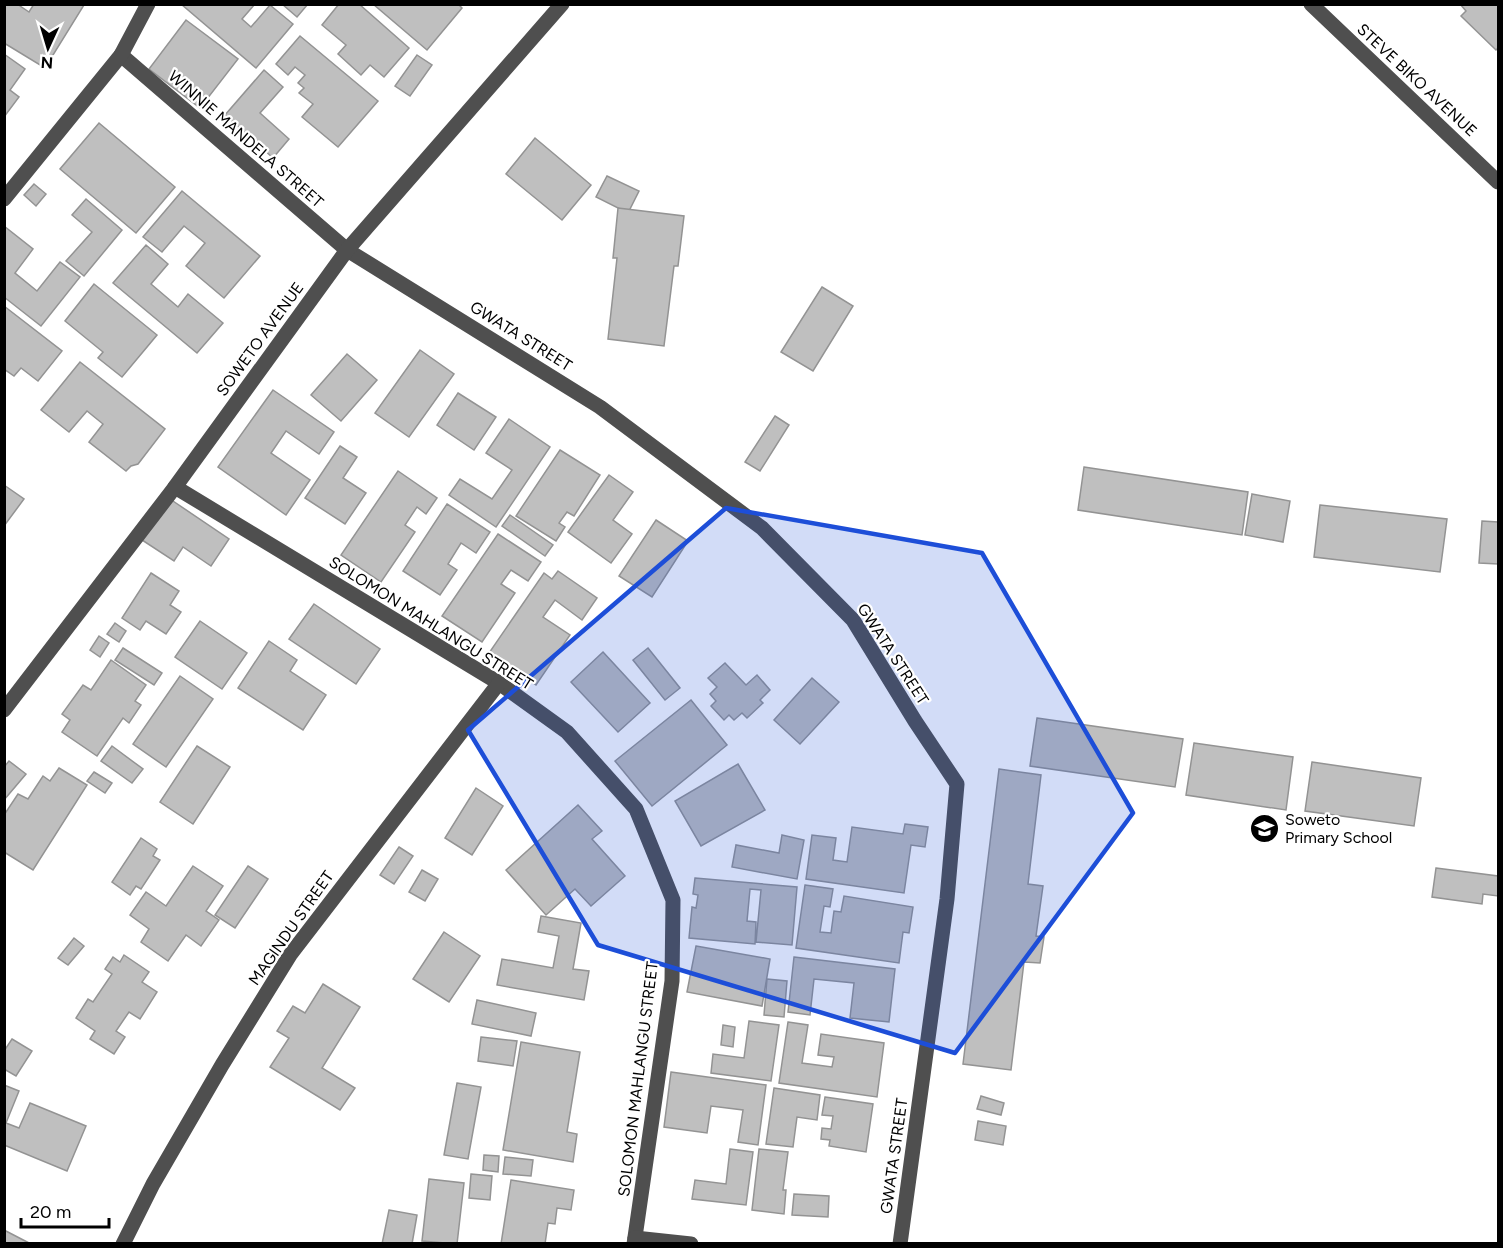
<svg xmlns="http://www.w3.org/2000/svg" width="1503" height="1248" font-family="Figtree,sans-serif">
<rect width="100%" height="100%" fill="#fff"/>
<g fill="#bfbfbf" stroke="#939393" stroke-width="1.5">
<polygon points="4,4 17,4 29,12 34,4 84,5 45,68 4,43"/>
<polygon points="181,4 255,4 242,19 251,27 270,5 293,24 256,68"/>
<polygon points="282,4 308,4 297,17"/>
<polygon points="339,4 359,4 409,48 384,77 370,65 361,75 338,54 346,45 322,25"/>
<polygon points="373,4 458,4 462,8 427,50"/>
<polygon points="1460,4 1498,4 1498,48 1496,50 1461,16 1466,11"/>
<polygon points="186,20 238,59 200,108 149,69"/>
<polygon points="300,36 378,101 338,147 302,117 313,104 299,93 304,88 298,83 305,75 295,67 288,75 276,64"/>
<polygon points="4,54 25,69 10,90 19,97 4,117"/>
<polygon points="417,55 432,65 410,96 395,86"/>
<polygon points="264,70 283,87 260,113 289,139 273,158 225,115"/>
<polygon points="99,123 175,187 136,233 60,169"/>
<polygon points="535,138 591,185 562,220 506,174"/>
<polygon points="607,176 639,191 628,213 596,197"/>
<polygon points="34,184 46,194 36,206 24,195"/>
<polygon points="182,191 260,256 224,298 186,266 205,243 184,226 162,252 143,237"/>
<polygon points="86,199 122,230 84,276 66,261 92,232 72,215"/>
<polygon points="618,208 684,216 678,266 674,266 664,346 608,339 617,258 613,258"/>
<polygon points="4,226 33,249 15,273 37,291 60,262 80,277 41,326 4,297"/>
<polygon points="146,245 168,264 151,284 178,307 188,294 223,323 197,353 113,283"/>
<polygon points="94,284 157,335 122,377 98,358 103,352 65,321"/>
<polygon points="822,287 853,306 813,371 781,352"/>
<polygon points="4,306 62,351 38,381 21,368 14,376 4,369"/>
<polygon points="420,350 454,374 409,437 375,413"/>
<polygon points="347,354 377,380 341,421 311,395"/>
<polygon points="80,362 165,429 138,464 131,466 126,471 89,442 103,424 87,411 69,432 41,410"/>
<polygon points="273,390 334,432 319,454 286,431 271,453 310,480 286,515 218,467"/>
<polygon points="458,393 496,417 474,450 437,425"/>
<polygon points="775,416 789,425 760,471 745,462"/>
<polygon points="509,419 550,447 496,527 449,495 460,479 492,499 512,470 486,453"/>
<polygon points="340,446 357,457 343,478 366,493 345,524 305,498"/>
<polygon points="560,450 600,475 574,516 567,512 559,523 565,527 556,541 516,516"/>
<polygon points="1084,467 1248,492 1242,535 1078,510"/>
<polygon points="398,471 437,498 426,514 417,507 405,525 415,532 381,582 341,555"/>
<polygon points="609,475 633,492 613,520 632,534 611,563 568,532"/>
<polygon points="4,485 24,499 4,526"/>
<polygon points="1252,494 1290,501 1283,542 1245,535"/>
<polygon points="170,499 229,539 211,566 183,547 174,561 142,540"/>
<polygon points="447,504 490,532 476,553 461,543 448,564 457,570 440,595 403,571"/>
<polygon points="1320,505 1447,519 1440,572 1314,557"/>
<polygon points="510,515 553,545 545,556 502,526"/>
<polygon points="656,520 688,541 652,597 619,576"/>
<polygon points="1482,521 1498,522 1498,564 1479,563"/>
<polygon points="498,534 541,562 528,581 511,570 501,584 515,593 482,642 442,616"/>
<polygon points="558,571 597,598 582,620 555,600 543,617 570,635 536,685 489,653 544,573 552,579"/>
<polygon points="151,573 179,591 170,605 181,612 166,634 146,621 140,630 122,618"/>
<polygon points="314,604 380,649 356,684 289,639"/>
<polygon points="200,621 247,653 222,689 175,657"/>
<polygon points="115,623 126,631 119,642 107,634"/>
<polygon points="99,636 109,643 100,657 90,650"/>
<polygon points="269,641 297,660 290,671 326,695 303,730 238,688"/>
<polygon points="123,648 162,673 154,685 115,660"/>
<polygon points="648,648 680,688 665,700 633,660"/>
<polygon points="603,652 650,703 618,732 571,682"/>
<polygon points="111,660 146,685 135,701 141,705 129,723 123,718 97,756 62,732 70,720 62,714 83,685 91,690"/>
<polygon points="725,663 746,685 757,675 770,690 760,700 763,703 747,718 742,713 734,720 729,715 724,720 711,706 716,701 710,694 717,687 708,678"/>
<polygon points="180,676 213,699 166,767 133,744"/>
<polygon points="812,678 839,702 800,744 774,720"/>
<polygon points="691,700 727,745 652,806 615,761"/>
<polygon points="1037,718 1183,739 1175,787 1030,766"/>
<polygon points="1194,743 1293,757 1286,810 1186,795"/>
<polygon points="112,746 143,769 132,783 101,761"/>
<polygon points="197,746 230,767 193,824 160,802"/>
<polygon points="9,761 26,774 4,800 4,767"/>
<polygon points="1312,762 1421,778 1414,826 1305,811"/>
<polygon points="738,764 765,810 701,846 675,801"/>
<polygon points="59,768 87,785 33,870 4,852 4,815 18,794 28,799 43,776 50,781"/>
<polygon points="999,769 1041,775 1028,884 1043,886 1036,936 1044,937 1040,963 1024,962 1011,1070 963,1064"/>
<polygon points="94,772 112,783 105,793 87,781"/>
<polygon points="476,788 503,806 472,855 445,838"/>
<polygon points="578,805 602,831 592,839 625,876 591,906 575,889 546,915 506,870"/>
<polygon points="905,824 928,827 925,847 911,845 904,893 806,879 812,835 836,838 833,860 847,862 852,827 903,834"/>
<polygon points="782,835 804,840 797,879 732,867 736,845 779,853"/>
<polygon points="141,838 157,849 153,856 160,860 141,889 136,886 130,895 112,882"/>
<polygon points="399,847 413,856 394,884 380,875"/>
<polygon points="193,866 223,886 206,911 219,920 201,946 186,935 168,961 141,942 149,929 130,915 146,892 166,906"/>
<polygon points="248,866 268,879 235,928 215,915"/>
<polygon points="1436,868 1498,876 1498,896 1483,894 1482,904 1432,897"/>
<polygon points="422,870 438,879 425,901 409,892"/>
<polygon points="695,878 797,887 792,945 756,942 761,890 750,889 747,921 756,922 755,944 689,938 692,907 696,908 698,895 693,894"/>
<polygon points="805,885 833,889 830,907 824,906 820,932 831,933 834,911 841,912 844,896 913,907 909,933 903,932 899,963 796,948"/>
<polygon points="541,916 581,923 573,969 589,971 584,1000 497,985 502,959 553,968 559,936 538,932"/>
<polygon points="444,932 480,956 449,1002 413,979"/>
<polygon points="74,938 84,946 68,965 58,958"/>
<polygon points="696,946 770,959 762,1006 687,992"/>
<polygon points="124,955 149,972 142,982 157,992 140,1019 129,1012 116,1031 125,1037 114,1054 90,1039 95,1031 76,1018 88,999 93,1002 112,974 105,969 113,957 120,962"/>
<polygon points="794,957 895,969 889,1022 850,1018 854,983 814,979 810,1015 788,1012"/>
<polygon points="767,979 787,981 784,1017 764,1015"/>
<polygon points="323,984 360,1007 322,1068 355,1088 340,1110 270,1067 289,1038 277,1031 293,1006 305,1013"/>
<polygon points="477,1000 536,1013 531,1036 472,1024"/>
<polygon points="749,1021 779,1025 771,1081 711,1073 713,1054 744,1058"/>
<polygon points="788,1022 808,1025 802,1063 832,1067 834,1057 818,1055 821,1034 884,1043 877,1097 779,1083"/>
<polygon points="723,1025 735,1027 733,1047 721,1045"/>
<polygon points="481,1037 517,1041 513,1066 478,1061"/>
<polygon points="12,1039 32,1051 16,1076 4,1069 4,1051"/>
<polygon points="521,1042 580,1052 567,1132 577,1134 573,1162 503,1150"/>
<polygon points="671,1072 766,1085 758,1145 738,1142 743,1110 711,1106 707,1133 664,1127"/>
<polygon points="457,1083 481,1087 468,1159 444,1155"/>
<polygon points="4,1085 19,1091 6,1123 19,1128 30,1103 86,1126 67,1171 4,1145"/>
<polygon points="774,1088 820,1095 817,1120 797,1117 793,1147 766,1144"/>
<polygon points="981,1096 1004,1103 1001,1115 977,1109"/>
<polygon points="825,1097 873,1104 866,1152 829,1146 830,1140 821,1139 822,1128 831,1129 833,1116 822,1115"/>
<polygon points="978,1121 1006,1126 1003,1145 975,1140"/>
<polygon points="730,1149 753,1152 746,1205 692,1199 695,1180 726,1184"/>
<polygon points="759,1149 788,1152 783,1190 786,1190 784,1214 752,1210"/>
<polygon points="484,1155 499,1156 498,1172 483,1170"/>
<polygon points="505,1157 533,1160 531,1176 503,1174"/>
<polygon points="471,1174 492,1176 490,1200 469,1198"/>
<polygon points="429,1179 464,1183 457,1244 422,1241"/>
<polygon points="511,1180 574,1190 571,1210 557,1208 555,1224 548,1223 545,1244 501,1244"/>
<polygon points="794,1194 829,1196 828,1217 792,1215"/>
<polygon points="389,1210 417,1215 412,1244 382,1244"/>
<polygon points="4,1230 31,1244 4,1244"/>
</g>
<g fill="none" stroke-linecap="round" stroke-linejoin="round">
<g stroke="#4f4f4f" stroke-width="15">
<polyline points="1311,4 1498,182"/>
<polyline points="121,55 347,250 600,407 762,528 853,620 915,721 957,784 947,899 900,1244"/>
<polyline points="4,199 121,55 148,4"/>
<polyline points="175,487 499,683 567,732 636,809 673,900 672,981 634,1244"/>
<polyline points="4,710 175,487 347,250 562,4"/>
<polyline points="635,1238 691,1244"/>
<polyline points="123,1244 153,1184 222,1065 290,955 499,683"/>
</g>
</g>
<path fill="#1d4ed8" fill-opacity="0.2" stroke="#1d4ed8" stroke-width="4.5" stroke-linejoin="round" d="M726,508L982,553L1133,813L955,1053L598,945L468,730Z"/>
<defs>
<symbol id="school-disc" viewBox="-11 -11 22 22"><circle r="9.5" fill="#000" stroke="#fff"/><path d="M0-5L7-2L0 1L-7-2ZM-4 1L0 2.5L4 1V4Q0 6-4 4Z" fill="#fff"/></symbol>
</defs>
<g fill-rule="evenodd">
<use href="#school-disc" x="1248" y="812" width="33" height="33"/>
</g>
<g text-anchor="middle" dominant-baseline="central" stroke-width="4.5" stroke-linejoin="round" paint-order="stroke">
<g font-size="16" fill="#000" stroke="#fff">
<text transform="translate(1417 80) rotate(43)">STEVE BIKO AVENUE</text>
<text transform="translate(246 139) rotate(41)">WINNIE MANDELA STREET</text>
<text transform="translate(521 336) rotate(32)">GWATA STREET</text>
<text transform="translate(260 339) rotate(-54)">SOWETO AVENUE</text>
<text transform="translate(431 623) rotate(32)">SOLOMON MAHLANGU STREET</text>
<text transform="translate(893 654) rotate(57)">GWATA STREET</text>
<text transform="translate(291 928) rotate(-55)">MAGINDU STREET</text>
<text transform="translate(638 1079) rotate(-83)">SOLOMON MAHLANGU STREET</text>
<text transform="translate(894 1156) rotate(-82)">GWATA STREET</text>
</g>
<g font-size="16" fill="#000" stroke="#fff" text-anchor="start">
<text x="1285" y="819">Soweto<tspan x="1285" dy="18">Primary School</tspan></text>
</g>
</g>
<rect width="1503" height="1248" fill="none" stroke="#000000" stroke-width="12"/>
<g transform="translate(48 48) rotate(184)" stroke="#ffffff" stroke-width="4.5" paint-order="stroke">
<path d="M0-4.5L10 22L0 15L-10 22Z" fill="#000000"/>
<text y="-9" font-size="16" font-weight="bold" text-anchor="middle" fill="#000000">N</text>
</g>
<path d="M21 1218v9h88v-9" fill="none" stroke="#000000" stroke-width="3"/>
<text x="30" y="1218" font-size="18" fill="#000000" stroke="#ffffff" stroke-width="4.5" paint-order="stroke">20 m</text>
</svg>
